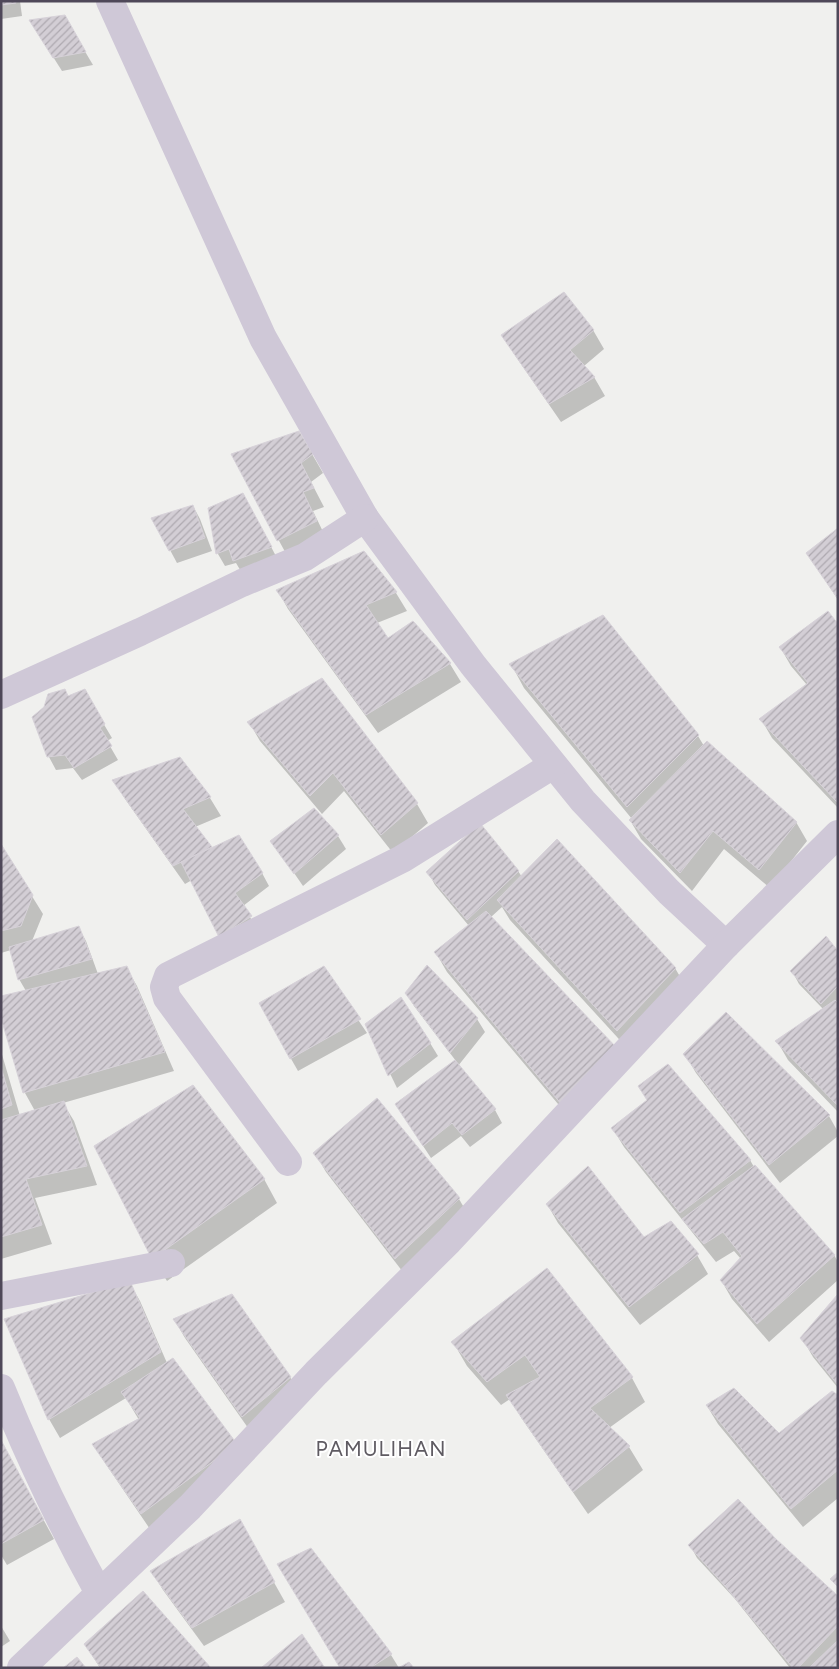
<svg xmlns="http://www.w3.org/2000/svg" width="839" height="1669" font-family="Figtree,sans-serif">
<defs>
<pattern id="building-hatch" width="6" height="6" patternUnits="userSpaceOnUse" patternTransform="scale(1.25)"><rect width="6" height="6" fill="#d3ced5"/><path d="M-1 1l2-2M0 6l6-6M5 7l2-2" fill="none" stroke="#aea9b0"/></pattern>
</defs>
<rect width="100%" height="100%" fill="#f0f0ee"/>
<g fill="#0003">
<polygon points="1,1 20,1 22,16 1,19"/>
<polygon points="64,16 93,65 62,71 38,33"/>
<polygon points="593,330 604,349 584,366 594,377 605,396 561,422 514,354 503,335"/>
<polygon points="312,454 323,473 311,482 324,507 313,511 327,540 289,559 232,455"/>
<polygon points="193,506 200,519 212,551 177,563 170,550"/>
<polygon points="250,507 278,560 242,573 236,563 225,566 218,554 209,509"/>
<polygon points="838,530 838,600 808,554"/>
<polygon points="364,552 396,593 407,611 377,623 387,639 413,622 450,664 461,682 378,733 288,609 278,591"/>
<polygon points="603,617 698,736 704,746 796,822 807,841 770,888 724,849 692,891 641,839 630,820 632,819 524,688 511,664"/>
<polygon points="838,626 838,808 772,738 761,719 807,685 791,666 780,647"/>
<polygon points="321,679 417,804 428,823 393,853 344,791 322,814 260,741 249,722"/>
<polygon points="84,691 112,738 107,741 118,760 82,780 73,768 56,770 49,757 68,697"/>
<polygon points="180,758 210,798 221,816 195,827 212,849 262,873 269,886 243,906 258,930 227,949 192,880 185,884 125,799 114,780"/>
<polygon points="314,810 338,836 346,849 303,886 272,841"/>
<polygon points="1,846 43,914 32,941 79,928 86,941 98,974 126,967 137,986 174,1071 63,1103 74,1121 97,1185 35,1198 52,1244 1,1259 1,1051 20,1116 35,1111 25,1093 1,1013 26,991 19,979 11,950 1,953"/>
<polygon points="518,871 522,877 675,968 686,987 628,1049 510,920 502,907 491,917 574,1123 447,972 436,953 469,926 435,885 428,872"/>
<polygon points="838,953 838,1112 788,1060 777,1041 824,1010 799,984 792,971"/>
<polygon points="323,968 367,1033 298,1071 260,1004"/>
<polygon points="406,993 477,1019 485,1032 458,1066 495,1110 502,1123 470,1147 461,1136 431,1158 404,1117 456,1061 414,1006"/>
<polygon points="726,1014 829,1116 838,1132 838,1136 780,1183 696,1073 685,1054"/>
<polygon points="366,1024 430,1043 438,1056 397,1088"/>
<polygon points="648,1101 750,1160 754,1167 834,1255 838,1262 838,1280 769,1342 732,1299 721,1280 741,1259 734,1251 716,1262 624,1147 613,1129"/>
<polygon points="315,1153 459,1199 470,1218 406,1276 326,1172"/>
<polygon points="264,1179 277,1203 167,1281 153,1258"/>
<polygon points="547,1204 644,1238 697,1255 708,1274 640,1325 558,1223"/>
<polygon points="547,1270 632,1378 645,1402 609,1428 629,1447 643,1470 588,1514 522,1419 510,1399 501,1405 467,1366 453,1342"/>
<polygon points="129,1282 140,1301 167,1363 236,1444 152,1532 105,1463 94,1444 139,1420 126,1398 60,1438 49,1419"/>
<polygon points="838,1296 838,1388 813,1357 802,1338"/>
<polygon points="174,1319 290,1377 301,1396 253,1435 185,1338"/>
<polygon points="838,1397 838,1498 803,1527 718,1424 707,1406 779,1435"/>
<polygon points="1,1442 54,1539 7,1565 1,1555"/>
<polygon points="250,1540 285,1602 204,1646 163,1590 152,1572"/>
<polygon points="775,1540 838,1597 838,1668 790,1668 735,1599 697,1558 690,1545"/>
<polygon points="310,1550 391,1655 399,1668 341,1668"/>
<polygon points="1,1626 10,1641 1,1647"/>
<polygon points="85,1644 209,1668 100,1668"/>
</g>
<g fill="url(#building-hatch)" stroke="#d7d2d9">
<polygon points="1,1 15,1 16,3 1,5"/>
<polygon points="65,15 86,52 53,58 29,20"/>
<polygon points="564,292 594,330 570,350 595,377 549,404 501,335"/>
<polygon points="299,431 313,454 301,463 314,488 303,492 317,521 277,541 231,454"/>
<polygon points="243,493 272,547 233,561 229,549 216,554 208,508"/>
<polygon points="193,505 205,538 169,551 151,518"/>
<polygon points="838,528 838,599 806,553"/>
<polygon points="364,551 397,592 366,605 388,638 413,621 451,663 366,715 276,590"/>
<polygon points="828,611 838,624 837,802 759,719 808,683 779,647"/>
<polygon points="603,615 699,735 627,807 509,664"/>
<polygon points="322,678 418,803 381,835 333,773 310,796 247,722"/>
<polygon points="65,689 68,696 85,689 105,724 100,728 112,746 74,768 65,755 47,757 32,717 44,707 48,694"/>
<polygon points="707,741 797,822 759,870 713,831 680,873 629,820"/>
<polygon points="180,757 211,797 183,809 212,847 173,866 112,780"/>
<polygon points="314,808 339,835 294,874 270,841"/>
<polygon points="480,823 519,871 467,920 426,872"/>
<polygon points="239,835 263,873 235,893 252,916 219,937 181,862"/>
<polygon points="557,839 676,968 617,1031 497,900"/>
<polygon points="1,844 33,895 21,926 1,931"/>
<polygon points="486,911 617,1048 562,1105 434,952"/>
<polygon points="79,926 92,959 18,980 9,947"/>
<polygon points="826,936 838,951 838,986 821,1004 790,971"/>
<polygon points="427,965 478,1018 450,1053 405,993"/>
<polygon points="127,966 165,1052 23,1093 1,1018 1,996"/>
<polygon points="324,966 361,1019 290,1059 259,1003"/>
<polygon points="401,997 431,1043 388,1076 365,1024"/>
<polygon points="835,1000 838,1003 838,1106 775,1041"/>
<polygon points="726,1012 830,1115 769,1165 683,1054"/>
<polygon points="455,1060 496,1109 462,1135 452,1123 423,1146 395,1104"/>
<polygon points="668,1064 751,1160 680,1213 611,1128 647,1100 638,1086"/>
<polygon points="1,1067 12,1105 1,1109"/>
<polygon points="193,1085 265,1179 152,1259 94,1146"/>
<polygon points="377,1098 460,1198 395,1259 313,1153"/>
<polygon points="64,1101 87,1166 26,1179 42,1225 1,1237 1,1120"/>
<polygon points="755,1165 835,1255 757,1324 720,1280 742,1256 723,1232 704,1244 682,1219"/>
<polygon points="588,1166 644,1237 671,1221 699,1254 629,1307 546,1204"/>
<polygon points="547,1268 633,1377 590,1408 630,1446 573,1492 506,1395 540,1377 525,1355 487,1382 451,1342"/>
<polygon points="130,1281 161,1352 48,1420 4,1319"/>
<polygon points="232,1294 291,1377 242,1417 173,1319"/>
<polygon points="838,1294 838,1385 800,1338"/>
<polygon points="173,1358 237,1444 141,1514 92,1444 140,1418 121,1392"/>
<polygon points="734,1388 779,1433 832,1391 838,1395 838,1470 791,1509 706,1405"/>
<polygon points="1,1440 44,1520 1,1544"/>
<polygon points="738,1499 776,1539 725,1586 688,1545"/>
<polygon points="240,1519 275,1582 192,1628 150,1571"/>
<polygon points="776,1539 838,1596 838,1626 798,1668 793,1668 725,1586"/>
<polygon points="311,1548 392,1654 370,1668 340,1668 277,1564"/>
<polygon points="838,1572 838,1587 830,1579"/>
<polygon points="143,1591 211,1668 101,1668 84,1644"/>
<polygon points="302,1634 325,1668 261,1668"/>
<polygon points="838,1640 838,1668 809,1668"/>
<polygon points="77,1657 86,1668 63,1668"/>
<polygon points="409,1662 414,1668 398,1668"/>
</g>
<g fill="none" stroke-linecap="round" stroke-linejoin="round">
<g stroke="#cfc8d7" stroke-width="28">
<polyline points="110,1 263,338 365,518 473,665 583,801 669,892 726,945"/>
<polyline points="1,695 140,632 242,583 305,557 365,518"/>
<polyline points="288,1162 167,998 164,987 168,976 402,859 553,765"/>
<polyline points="1,1296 171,1263"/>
<path d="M1,1388C29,1457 63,1528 99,1593"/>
<polyline points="21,1668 190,1507 316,1373 449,1241 726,945 838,834"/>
</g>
</g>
<g text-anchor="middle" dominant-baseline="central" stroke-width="4" stroke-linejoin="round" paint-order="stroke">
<g font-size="21" letter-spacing="1" fill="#5f5b62" stroke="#fff">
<text x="381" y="1448">PAMULIHAN</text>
</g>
</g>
<rect width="839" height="1669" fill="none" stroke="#4f4859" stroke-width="5"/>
</svg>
